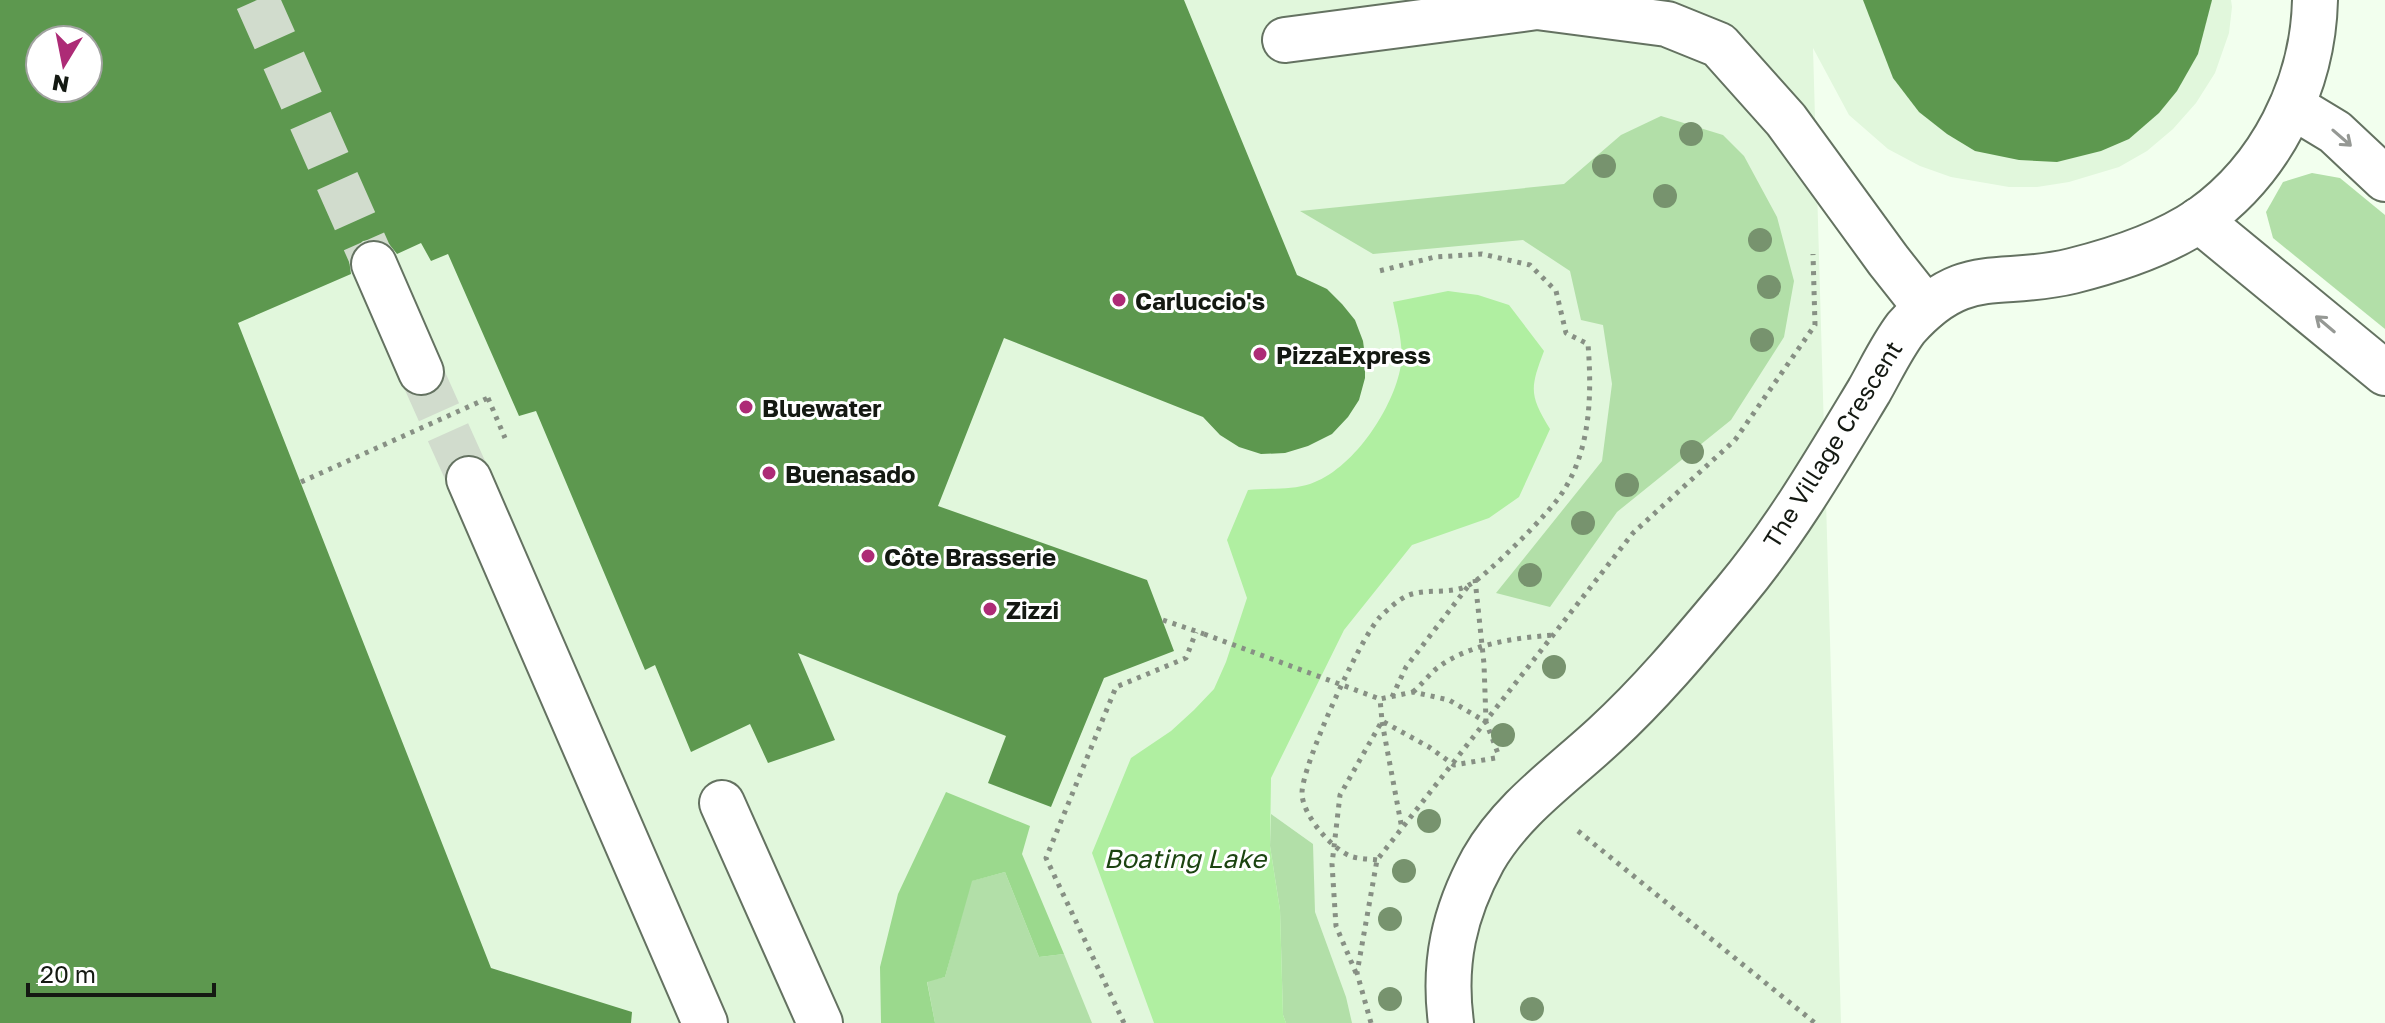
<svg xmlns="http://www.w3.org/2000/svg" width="2385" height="1023" font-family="'Golos Text',sans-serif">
<rect width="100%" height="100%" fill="#f2ffee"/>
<path fill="#e1f7dc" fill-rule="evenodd" d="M0,0H2231L2232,7L2229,33L2215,73L2196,103L2173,129L2147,151L2119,167L2069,182L2037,187H2009L1951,177L1920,166L1888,149L1849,115L1813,48L1841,1023H0ZM40,40H88V88H40Z"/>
<g fill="#b2dfa8">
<polygon points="1661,116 1723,135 1744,156 1777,217 1794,281 1784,337 1731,420 1617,512 1550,607 1496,593 1602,461 1612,384 1603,325 1581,320 1570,271 1523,240 1373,254 1300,211 1564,184 1621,135"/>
<polygon points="2312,173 2340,178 2385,215 2385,329 2273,238 2266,212 2283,182"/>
<polygon points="1271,814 1313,844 1315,912 1346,997 1352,1023 1286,1023 1283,1015 1280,910 1270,846"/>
<polygon points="1005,872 1039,957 1064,954 1092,1023 935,1023 927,981 945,977 971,881"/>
</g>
<polygon fill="#9bd98d" points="946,792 1030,826 1022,854 1064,954 1039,957 1005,872 972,881 945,977 927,982 935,1023 881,1023 880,967 898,894"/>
<path fill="#b0efa1" d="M1448,291L1478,295L1509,305L1544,351C1530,388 1529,395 1550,429L1519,497L1489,518L1412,545L1344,630L1271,778L1270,846L1280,910L1283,1015L1286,1023H1154L1092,853L1131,758L1171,731L1194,710L1214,689L1226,662L1247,598L1227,540L1248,490C1268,488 1292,490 1310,484C1352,470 1391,412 1400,370C1405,348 1397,323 1393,302Z"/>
<g fill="#5d984f" fill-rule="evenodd">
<path d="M0,0H1184L1297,275L1327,289L1342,304L1355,320L1363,341L1365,356V378L1359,400L1348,417L1332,434L1308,446L1285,453L1261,454L1239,447L1220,435L1203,417L1004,338L938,506L1147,580L1174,651L1104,678L1051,807L988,783L1006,736L798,653L835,740L768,763L750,724L691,752L655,665L645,670L536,411L519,416L448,254L431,261L421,243L397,254L389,244L378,239L363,241L354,250L349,260L351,274L238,323L491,968L632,1012L631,1023H0ZM40,40H88V88H40Z"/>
<polygon points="1863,0 2212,0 2198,54 2177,91 2159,113 2129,139 2101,151 2057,162 2019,160 1975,151 1947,134 1919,112 1893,78"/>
</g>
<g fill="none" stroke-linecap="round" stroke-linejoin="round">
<g stroke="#d1dccd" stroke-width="44" stroke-dasharray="44 22" stroke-linecap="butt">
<polyline points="257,0 374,264"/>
<polyline points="421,372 469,479"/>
</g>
<defs>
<g id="minor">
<polyline points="1285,40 1537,7 1667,24 1719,45 1786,120 1888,260 1926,308"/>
<polyline points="2292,106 2335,132 2385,179"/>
<polyline points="2199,220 2385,373"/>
<polyline points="374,264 421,372"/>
<polyline points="469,479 705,1023"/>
<polyline points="722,803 820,1023"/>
<path d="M1451,1023C1443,963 1454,913 1483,860C1512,809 1562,775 1605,735C1652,692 1694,641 1735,592C1786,531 1828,459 1869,391C1881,370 1891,348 1906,328C1965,262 1998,289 2072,271C2116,260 2163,245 2201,219C2271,169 2313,86 2315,0"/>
</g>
</defs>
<use href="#minor" stroke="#647261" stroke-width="48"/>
<g stroke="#879084" stroke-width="5" stroke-dasharray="4 6" stroke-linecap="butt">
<polyline points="488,398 505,438"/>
<polyline points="1475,579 1484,664 1486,721"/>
<polyline points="1163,620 1204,634"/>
<path d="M1413,692C1421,685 1428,676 1436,669C1467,644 1515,638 1553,635"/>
<polyline points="1392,697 1406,667 1469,585"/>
<polyline points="1382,722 1402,829"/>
<polyline points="1495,758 1454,765 1429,747 1382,721 1380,699 1413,692 1449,700 1486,722 1499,756"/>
<polyline points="1578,831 1815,1023"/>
<path d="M1377,860C1369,859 1361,859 1353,857C1333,851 1302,815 1302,793C1302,765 1360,638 1380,617C1387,610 1400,598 1409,595C1428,588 1451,595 1469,585C1487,576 1548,514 1560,496C1591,452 1592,395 1588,344L1566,333L1556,291L1530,265L1482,254L1435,257L1379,271"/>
<polyline points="1356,973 1336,926 1332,864 1334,847 1340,795 1382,721"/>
<polyline points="1124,1023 1046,858 1116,687 1186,658 1196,632"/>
<polyline points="1371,1023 1357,973 1377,860 1633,533 1735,440 1815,325 1813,254"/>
</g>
<use href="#minor" stroke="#fff" stroke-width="44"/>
<g stroke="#879084" stroke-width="5" stroke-dasharray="4 6" stroke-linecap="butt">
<polyline points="301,482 488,398"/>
<polyline points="1204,634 1380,699"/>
</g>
</g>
<g fill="#77936e">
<circle cx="1691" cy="134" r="12"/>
<circle cx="1604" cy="166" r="12"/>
<circle cx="1665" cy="196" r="12"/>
<circle cx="1760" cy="240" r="12"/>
<circle cx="1769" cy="287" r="12"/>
<circle cx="1762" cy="340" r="12"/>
<circle cx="1692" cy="452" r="12"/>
<circle cx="1627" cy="485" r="12"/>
<circle cx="1583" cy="523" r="12"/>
<circle cx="1530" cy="575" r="12"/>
<circle cx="1554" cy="667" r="12"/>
<circle cx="1503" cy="735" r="12"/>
<circle cx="1429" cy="821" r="12"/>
<circle cx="1404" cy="871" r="12"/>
<circle cx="1390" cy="919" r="12"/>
<circle cx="1390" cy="999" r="12"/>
<circle cx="1532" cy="1009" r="12"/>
</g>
<defs><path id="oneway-shaft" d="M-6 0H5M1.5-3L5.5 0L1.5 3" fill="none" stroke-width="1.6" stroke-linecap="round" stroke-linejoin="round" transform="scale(2)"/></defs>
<g stroke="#959894">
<use href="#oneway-shaft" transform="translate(2342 138) rotate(41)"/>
<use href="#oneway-shaft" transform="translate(2325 324) rotate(-140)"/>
</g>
<g fill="#ad2b76" stroke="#fff" stroke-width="3">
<circle cx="1119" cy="300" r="8"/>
<circle cx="1260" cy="354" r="8"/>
<circle cx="746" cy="407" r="8"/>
<circle cx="769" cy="473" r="8"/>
<circle cx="868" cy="556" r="8"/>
<circle cx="990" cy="609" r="8"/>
</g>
<g text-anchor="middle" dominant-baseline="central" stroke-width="6" stroke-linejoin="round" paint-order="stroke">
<g font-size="24" font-weight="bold" fill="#141912" stroke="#fff" text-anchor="start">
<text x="1135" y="300">Carluccio's</text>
<text x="1276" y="354">PizzaExpress</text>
<text x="762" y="407">Bluewater</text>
<text x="785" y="473">Buenasado</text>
<text x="884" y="556">Côte Brasserie</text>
<text x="1006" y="609">Zizzi</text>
</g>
<g font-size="24" fill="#141912" stroke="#fff">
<text transform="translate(1832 444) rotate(-58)">The Village Crescent</text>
</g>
<g font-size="26" font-style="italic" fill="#1c4411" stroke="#fff">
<text x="1185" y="858">Boating Lake</text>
</g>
</g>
<g transform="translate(64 64) rotate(190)"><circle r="38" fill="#ffffff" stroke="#a1a3a0" stroke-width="2"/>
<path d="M0-6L14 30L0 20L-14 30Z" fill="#ad2b76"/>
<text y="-12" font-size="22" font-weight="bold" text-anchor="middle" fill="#141912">N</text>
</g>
<path d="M28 983v12h186v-12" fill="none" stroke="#141912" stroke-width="4"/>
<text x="40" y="983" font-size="24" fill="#141912" stroke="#ffffff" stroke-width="6" paint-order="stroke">20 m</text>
</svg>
